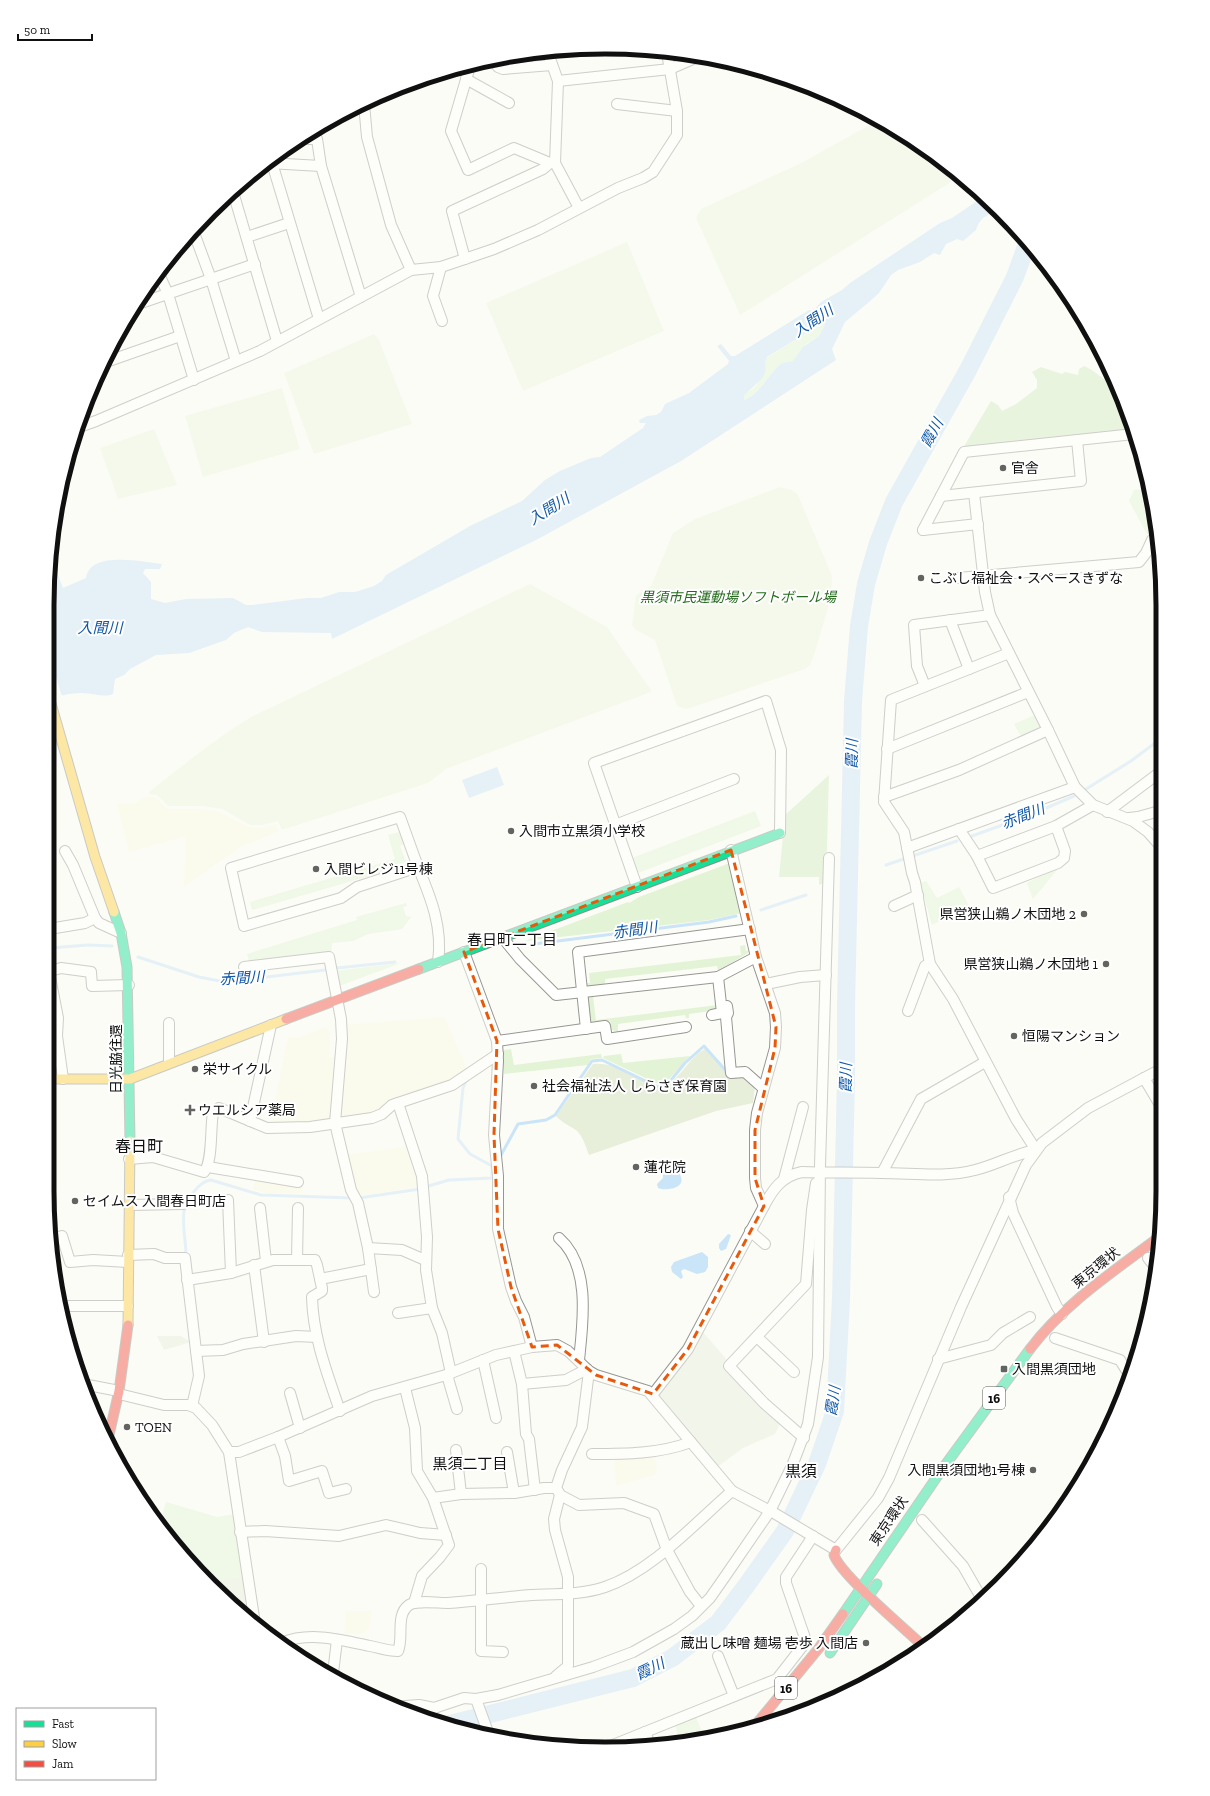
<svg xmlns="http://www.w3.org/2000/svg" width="1210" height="1796" font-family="'Zilla Slab','Noto Sans JP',serif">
<rect width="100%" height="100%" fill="#fcfcf6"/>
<g fill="#f9f9e2">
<polygon points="143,797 155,797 167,809 202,809 220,812 248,827 261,828 276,824 279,831 240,847 184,887 186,836 129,852 117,804 135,803"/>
<polygon points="444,1017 468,1071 463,1076 380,1114 338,1121 343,1025"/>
<polygon points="325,1027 330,1031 329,1057 338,1058 331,1123 270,1126 288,1037 299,1038"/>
<polygon points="410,1146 420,1187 357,1196 344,1155"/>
<polygon points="256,1177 302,1184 302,1193 266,1193 253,1190"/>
<polygon points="655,1453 657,1474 616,1486 614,1456"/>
<polygon points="346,1611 372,1611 369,1629 362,1634 344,1634"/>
</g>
<g fill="#e3f3d5">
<path d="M823,323L825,325L819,336L806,344L793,361C789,363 785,361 781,364C768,374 760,393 744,400C743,391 751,392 756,386C762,377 765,370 765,359Z"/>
<polygon points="1150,488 1156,534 1147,534 1129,501 1134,490"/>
<polygon points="1035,715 1042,729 1022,738 1014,724"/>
<polygon points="755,811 761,826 638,873 632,858"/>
<polygon points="400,832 405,844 400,846 406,862 393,865 393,869 252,910 250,902 395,859 388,835"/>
<polygon points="730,863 742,913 709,920 525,941 628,902 629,903 639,897"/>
<polygon points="1061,865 1033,899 1027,883"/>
<polygon points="926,881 937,898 959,887 969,906 932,925 920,883"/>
<polygon points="406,903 407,906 403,907 406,916 411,917 402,929 368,934 353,941 332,943 331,954 250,964 247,954 357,920 356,917"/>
<polygon points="745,945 746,951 750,950 748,953 718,971 717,966 605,979 605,986 591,987 587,986 587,983 590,983 589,973 741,955 740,946"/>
<polygon points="401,963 339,986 335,971"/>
<polygon points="593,996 596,1020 718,1005 718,1010 689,1014 689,1018 686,1018 685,1015 618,1024 618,1032 612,1030 610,1021 590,1022 586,997"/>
<polygon points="511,1049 514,1065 601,1054 602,1058 591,1059 588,1065 504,1074 503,1050"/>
<polygon points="621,1054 623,1063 690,1056 667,1081 658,1084 603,1058 604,1056"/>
<polygon points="166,1502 217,1517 235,1514 245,1576 208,1583 160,1524"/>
<polygon points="695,1715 705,1739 680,1740 674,1723"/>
</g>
<g fill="#d3ecc2">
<polygon points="1084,366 1092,370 1104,379 1110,371 1120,391 1133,431 963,448 991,401 998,405 1002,411 1016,404 1037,388 1037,380 1032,372 1041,367 1062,374 1065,372 1078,375 1079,369"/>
<polygon points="829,775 826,882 819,885 819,877 779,877 785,815"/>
</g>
<g fill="#e7eed9">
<path d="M705,1049L728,1075H745L755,1087L753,1103L716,1111L589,1155C586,1147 583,1136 576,1130C568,1125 563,1123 556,1116L593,1064C615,1061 639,1079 658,1089C680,1083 686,1059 705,1049Z"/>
<polygon points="702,1331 781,1422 775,1434 743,1448 716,1468 658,1397 665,1383 691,1354"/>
<polygon points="157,1336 181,1336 191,1342 164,1350"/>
<polygon points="245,1576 250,1614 244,1615 209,1583"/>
</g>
<g fill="#eef7df">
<polygon points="877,121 915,141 959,177 740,315 696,218 701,209 801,163"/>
<polygon points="627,242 664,331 523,391 486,303"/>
<polygon points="374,334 379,340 412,424 314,454 284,373"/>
<polygon points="282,388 300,449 203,477 185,416"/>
<polygon points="154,429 177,485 118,499 100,448"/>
<polygon points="780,487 792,490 798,495 832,576 831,598 815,652 810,665 805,669 696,706 686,709 677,706 655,640 636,630 632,625 636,595 651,586 673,533 695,519"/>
<path d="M530,584L607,627L651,690V692L446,769L428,783L282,830L278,821L262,825H250L222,809L202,806H168L157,795L149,794V792C182,766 215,739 251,717Z"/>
</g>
<g fill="#cae4f8" fill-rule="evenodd">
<path d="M983,197L1000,211C989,213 979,218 976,230L963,241L957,239L946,244L940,255L934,253L920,262L898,270L891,275L879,293L869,302L845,322L832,349L836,360L681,461L538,539L332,639L331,633L262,632L248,627L234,633L226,640L189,653L156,655L130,669L124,675L115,679L113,694C104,698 93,693 82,693C70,693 59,696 48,699L47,605L53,562L63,588L86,578C90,550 143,562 162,564L160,569H145L143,573L151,582V599L165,603L186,599L233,598L246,605H253L307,598H321L339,592H355L374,586L382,581L386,575L470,526L522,501L545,480L560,471L591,458L600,457L643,428L646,423H640L639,420L647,416L656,415L661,412L665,404L689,393L728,364L729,361L717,346L721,344L731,356H735L809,310L813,311L821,302L842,290L850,283L940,223L952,218ZM823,323L825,325L819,336L803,347L793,361C789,363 785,361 781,364C768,374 760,394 744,400V396C749,389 763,381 765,372C766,368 764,362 767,357Z"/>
<polygon points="497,767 504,785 469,798 462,780"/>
<path d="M673,1160L678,1166H670L667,1171L670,1173L677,1168C678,1171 680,1174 681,1177C685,1189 665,1191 658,1188L657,1184L663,1178L662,1165Z"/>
<polygon points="728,1234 731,1235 726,1249 721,1251 719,1248 719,1244"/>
<polygon points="702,1252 708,1257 708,1267 705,1272 697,1274 684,1269 681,1271 683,1277 681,1279 672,1272 671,1267 674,1262"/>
</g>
<polygon fill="#fcfcf6" points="47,646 62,697 48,701"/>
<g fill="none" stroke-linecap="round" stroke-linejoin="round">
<g stroke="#cae4f8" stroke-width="3">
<polyline points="1083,791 1131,761 1163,737"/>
<polyline points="972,836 1030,815 1074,796"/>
<polyline points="886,865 957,841"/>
<polyline points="761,910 806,895"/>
<polyline points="534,944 709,922 736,916"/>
<polyline points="50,948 88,945 112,946"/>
<polyline points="138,957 199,977 225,982 325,970"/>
<polyline points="337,968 395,962"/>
<polyline points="500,1157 518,1124 546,1120 555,1115 592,1061 602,1060 658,1087 667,1085 685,1063 704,1046 727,1072"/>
<polyline points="425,1187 449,1180 492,1178 492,1166 470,1154 458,1139 463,1088 467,1079"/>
<polyline points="359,1198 420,1189"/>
<path d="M186,1255C186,1241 182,1225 184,1212C186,1200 199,1181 211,1180L261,1195L352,1198"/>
</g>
<polyline stroke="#cae4f8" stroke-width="18" points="446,1725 633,1678 672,1658 718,1623 746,1586 785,1531 817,1464 835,1411 841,1299 846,1078 846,1006 853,701 859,626 866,584 878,543 894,502 968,370 1015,277 1027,244"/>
<defs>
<g id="street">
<polyline points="548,53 558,81 555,163 579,208"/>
<polyline points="492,59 498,67 503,69 552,65"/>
<polyline points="470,66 451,131 468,170 514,148 550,163 555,163"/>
<polyline points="466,79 509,103"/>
<polyline points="558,81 670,69 700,56"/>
<polyline points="364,104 367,137 391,225 411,270"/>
<polyline points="617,104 677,111"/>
<polyline points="299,139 317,139 321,166 361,297"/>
<polyline points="268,163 321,166"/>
<polyline points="272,163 319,319"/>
<polyline points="233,192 277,341"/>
<polyline points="193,230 211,279 236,361"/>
<polyline points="247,237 289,223"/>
<polyline points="465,259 452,211 543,169 550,163"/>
<polyline points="441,267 433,296 442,321"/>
<polyline points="158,272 168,294 194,380"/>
<polyline points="138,304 255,264"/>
<polyline points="103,363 180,336"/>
<polyline points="82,426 96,421 260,351 411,270 441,267 494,249 538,230 618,188 643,178 653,172 677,135 677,111 667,53"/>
<polyline points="974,493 985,592 990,615 1048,730 1075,787 1093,805 1133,821 1148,832 1163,849"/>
<polyline points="941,496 1081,481 1077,440"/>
<polyline points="923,530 964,452 1134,434"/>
<polyline points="923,530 978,524"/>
<polyline points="958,578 1139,562 1146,553 1152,540 1157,540"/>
<polyline points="950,620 969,669"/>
<polyline points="1009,653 891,700 884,802 904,832 912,873 915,882 930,964 953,999 1016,1119 1036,1150"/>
<polyline points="925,686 917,666 914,625 990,615"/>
<polyline points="887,749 1028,692"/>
<polyline points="884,797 959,770 1048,730"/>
<polyline points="1107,812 1163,770"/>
<polygon points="400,817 418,867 357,887 341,898 244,926 231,868"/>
<polyline points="1129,818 1138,817 1163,810"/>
<polyline points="615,825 734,779"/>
<polyline points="959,829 977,856 993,888 1058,863 1064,858 1065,851 1056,826"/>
<polyline points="907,848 1075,787"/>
<polyline points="731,850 756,957 775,1013 776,1027 775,1048 757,1113 755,1130 755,1178 756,1188 764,1206"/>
<polyline points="65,851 73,865 95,918 99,923 121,933"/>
<polyline points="977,856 1056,826 1093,805"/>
<path d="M418,867C431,898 443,928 438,962"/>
<polyline points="637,887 594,763 766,701 781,750 780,833"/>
<polyline points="894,906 918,895"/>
<polyline points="49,929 85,923 95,918"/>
<polyline points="502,937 520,959 556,995 718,977 756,957"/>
<polyline points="464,952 497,1041 498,1061 494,1135 498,1176 498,1229 511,1287 516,1301 524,1317 532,1347"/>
<polyline points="244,967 329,957 341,1019 342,1039 335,1123 351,1190 358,1203 368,1248 374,1292"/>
<polyline points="50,971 61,968 91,972 92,986 129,985"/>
<polyline points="50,977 58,1018 57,1036 63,1079"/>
<polyline points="766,984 800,977 826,975"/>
<polyline points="727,1006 728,1013 726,1017 731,1073 745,1072 763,1088"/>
<polyline points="908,1011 925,966 930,964"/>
<polyline points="712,1015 722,1013 718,977"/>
<polyline points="169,1023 169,1063"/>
<polyline points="586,1029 578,952 750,929"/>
<polyline points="497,1041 605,1026 607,1039 686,1027"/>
<polyline points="1144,1078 1163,1110"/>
<polyline points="398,1103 422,1176 427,1237 426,1270 432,1308 442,1333 451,1373"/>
<polyline points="250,1121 271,1025"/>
<path d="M129,1159L153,1157L204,1172C213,1161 210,1129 213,1113L219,1108L267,1128L310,1127L372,1118L382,1114L392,1105L452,1085L498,1054"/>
<polyline points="208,1167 298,1182"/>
<polyline points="882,1173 921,1099 985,1062"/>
<polyline points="784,1179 803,1107"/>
<polyline points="1009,1197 1013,1213 1057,1307 1062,1314"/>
<polyline points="228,1200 231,1273"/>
<polyline points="129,1205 183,1204"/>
<polyline points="260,1208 266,1261"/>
<polyline points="750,1231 765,1244"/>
<path d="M559,1238C591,1266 583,1322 579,1360"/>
<polyline points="52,1239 62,1236 70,1262 93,1260 128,1262"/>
<polyline points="368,1248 402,1250 425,1260"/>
<polyline points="128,1255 154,1254 165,1258 185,1258 199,1376 192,1406"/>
<polyline points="1148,1258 1155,1267"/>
<polyline points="297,1260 298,1208"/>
<polyline points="254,1265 264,1342"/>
<polyline points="320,1279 371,1269"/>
<path d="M187,1280L231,1273L273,1260H315L317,1265L322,1288V1291L312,1297C313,1337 327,1373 340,1411"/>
<polyline points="61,1306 128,1306"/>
<polyline points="398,1313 432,1308"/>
<polyline points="757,1337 794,1372"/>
<polyline points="1055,1338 1120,1360 1128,1373"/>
<polyline points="196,1351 223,1350 243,1344 296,1336 317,1337"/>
<polyline points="514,1351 522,1384 526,1434 529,1439 535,1490"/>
<polyline points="938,1359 991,1345 1003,1333 1030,1317"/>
<polyline points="483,1360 496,1418"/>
<polyline points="447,1375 457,1409"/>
<polyline points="83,1384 119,1391"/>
<polyline points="522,1384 566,1380 587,1369"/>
<polyline points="405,1388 415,1428 417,1471 433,1498 449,1545 440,1557 422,1576 414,1603"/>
<polyline points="290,1393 300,1428"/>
<polyline points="119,1394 164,1405 188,1405 196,1408 212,1425 229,1452 255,1624"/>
<path d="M653,1394L688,1349L764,1206C773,1189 782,1176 802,1172C828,1173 855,1172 881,1173C913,1173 944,1178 975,1170C996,1165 1014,1154 1036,1150"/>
<polyline points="278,1437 285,1456 289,1481 322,1471 329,1493 346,1489"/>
<polyline points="804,1438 764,1403 729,1366 806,1284 812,1210 816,1183"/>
<polyline points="456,1450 461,1494"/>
<polyline points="229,1452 239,1452 278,1437 372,1396 446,1375 496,1355 532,1347 557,1345 568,1351 589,1371 596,1375 648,1391 732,1491 774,1513 836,1550 878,1498 889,1478 961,1307 1026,1165 1042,1143 1088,1108 1163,1068"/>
<polyline points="507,1452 514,1493"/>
<path d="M592,1454C626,1454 659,1454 691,1442"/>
<polyline points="560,1495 579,1505 624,1503 654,1514 667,1550 690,1592 701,1606"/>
<polyline points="433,1498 461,1494 514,1493 544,1488 556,1488 562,1470 582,1427 589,1371"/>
<polyline points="922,1520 963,1566 982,1599"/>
<polyline points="240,1532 265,1531 339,1536 386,1525 420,1533 446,1535"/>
<polyline points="481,1569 481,1651 503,1652"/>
<path d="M282,1643C309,1631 342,1640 370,1646C380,1648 388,1651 398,1651C404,1637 395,1615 409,1605C416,1600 438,1603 448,1603C476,1601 504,1597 532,1595C557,1594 581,1595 605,1587C652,1571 694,1524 732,1491"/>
<polyline points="718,1656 734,1696"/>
<polyline points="333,1673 337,1640"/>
<polyline points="556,1676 568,1666 568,1577 555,1530 554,1519 560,1495 558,1491"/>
<polyline points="476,1699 498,1695 593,1667 633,1652 674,1629 692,1616 710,1598 724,1578 770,1511 792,1466 808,1424 818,1357 820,1166 829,858"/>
<polyline points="392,1707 419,1705 434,1708 464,1698 476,1699 489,1735"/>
<polyline points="425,1718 434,1708"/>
<polyline points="645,1732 649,1742"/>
<polyline points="613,1745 777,1679 805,1643 805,1638 786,1583 786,1577 813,1536"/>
</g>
<g id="fast">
<polyline points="114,912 121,933 127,967 130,1141"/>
<polyline points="419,969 780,833"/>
<polyline points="843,1614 943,1468 1030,1349"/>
<polyline points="830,1653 877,1584"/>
</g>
<g id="slow">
<polyline points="48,693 95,857 114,912"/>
<polyline points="50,1079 130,1079 286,1019"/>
<polyline points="128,1325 130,1141"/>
</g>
<g id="jam">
<polyline points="286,1019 419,969"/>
<path d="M1030,1349C1064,1304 1114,1271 1158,1238"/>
<polyline points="109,1435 119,1391 128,1325"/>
<path d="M836,1550L834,1555C841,1575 903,1627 922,1645"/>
<polyline points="753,1728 819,1648 843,1614"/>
</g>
</defs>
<use href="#street" stroke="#969694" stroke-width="12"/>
<use href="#fast" stroke="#8d8d8a" stroke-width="11"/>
<use href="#slow" stroke="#8d8d8a" stroke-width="11"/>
<use href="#jam" stroke="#8d8d8a" stroke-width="11"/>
<use href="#street" stroke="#fffffe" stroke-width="10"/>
<use href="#fast" stroke="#16e098" stroke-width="9"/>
<use href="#slow" stroke="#ffcf43" stroke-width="9"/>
<use href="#jam" stroke="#f24e42" stroke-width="9"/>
</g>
<path d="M0 0H1210V1796H0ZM731,850L776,1027L775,1048L755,1130V1178L764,1206L688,1349L653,1394L596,1375L557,1345L532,1347L511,1287L498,1229L494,1135L497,1041L464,952Z" fill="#fcfcf6" fill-opacity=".55" fill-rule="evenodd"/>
<path fill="none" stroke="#e8590c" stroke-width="3" stroke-dasharray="8 5" stroke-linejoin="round" d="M731,850L776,1027L775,1048L755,1130V1178L764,1206L688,1349L653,1394L596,1375L557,1345L532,1347L511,1287L498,1229L494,1135L497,1041L464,952Z"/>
<g fill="#636360" stroke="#fff" stroke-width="1.5">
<circle cx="1003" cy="468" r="4"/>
<circle cx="921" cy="578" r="4"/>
<circle cx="511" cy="831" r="4"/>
<circle cx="316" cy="869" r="4"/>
<circle cx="1084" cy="914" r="4"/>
<circle cx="1106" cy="964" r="4"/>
<circle cx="1014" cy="1036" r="4"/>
<circle cx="195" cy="1069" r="4"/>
<circle cx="534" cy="1086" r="4"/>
<path d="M188 1104h4v4h4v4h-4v4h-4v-4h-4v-4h4z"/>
<circle cx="636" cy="1167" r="4"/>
<circle cx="75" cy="1201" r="4"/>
<rect x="1000" y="1365" width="8" height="8" rx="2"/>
<circle cx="127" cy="1427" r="4"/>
<circle cx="1033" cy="1470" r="4"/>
<circle cx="866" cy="1643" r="4"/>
</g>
<g text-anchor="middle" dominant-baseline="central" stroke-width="4" stroke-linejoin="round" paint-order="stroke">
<g fill="#fff" stroke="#585858" stroke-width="1">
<rect x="983" y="1387" width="22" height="22" rx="3"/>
<rect x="775" y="1677" width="22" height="22" rx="3"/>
</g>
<g font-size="13" font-weight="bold" fill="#101010">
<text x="994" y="1398">16</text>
<text x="786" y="1688">16</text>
</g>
<g font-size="14" fill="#101010" stroke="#fff" text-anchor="start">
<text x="1011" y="468">官舎</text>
<text x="929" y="578">こぶし福祉会・スペースきずな</text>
<text x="519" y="831">入間市立黒須小学校</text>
<text x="324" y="869">入間ビレジ11号棟</text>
<text x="1076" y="914" text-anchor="end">県営狭山鵜ノ木団地 2</text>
<text x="1098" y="964" text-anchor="end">県営狭山鵜ノ木団地 1</text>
<text x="1022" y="1036">恒陽マンション</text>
<text x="203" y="1069">栄サイクル</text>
<text x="542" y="1086">社会福祉法人 しらさぎ保育園</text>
<text x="198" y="1110">ウエルシア薬局</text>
<text x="644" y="1167">蓮花院</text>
<text x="83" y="1201">セイムス 入間春日町店</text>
<text x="1012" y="1369">入間黒須団地</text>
<text x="135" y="1427">TOEN</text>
<text x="1025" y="1470" text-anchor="end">入間黒須団地1号棟</text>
<text x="858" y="1643" text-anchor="end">蔵出し味噌 麺場 壱歩 入間店</text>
</g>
<g font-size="14" font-style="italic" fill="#256c1c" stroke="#fff">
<text x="738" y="597">黒須市民運動場ソフトボール場</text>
</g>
<g font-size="14" fill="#101010" stroke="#fff">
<text transform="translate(116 1059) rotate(-90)">日光脇往還</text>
<text transform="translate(1096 1268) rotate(-39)">東京環状</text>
<text transform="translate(889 1521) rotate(-56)">東京環状</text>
</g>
<g font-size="15" font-style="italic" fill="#1259a9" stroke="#fff">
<text transform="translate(813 321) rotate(-34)">入間川</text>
<text transform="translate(932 433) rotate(-61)">霞川</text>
<text transform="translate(549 509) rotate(-32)">入間川</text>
<text x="100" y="628">入間川</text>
<text transform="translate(852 754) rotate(-89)">霞川</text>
<text transform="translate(1023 816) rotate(-21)">赤間川</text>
<text transform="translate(635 930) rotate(-8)">赤間川</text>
<text transform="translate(242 978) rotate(-3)">赤間川</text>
<text transform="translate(846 1078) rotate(-89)">霞川</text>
<text transform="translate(833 1401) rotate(-82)">霞川</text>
<text transform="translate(650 1669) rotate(-26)">霞川</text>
</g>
<g font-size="15" fill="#101010" stroke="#fff">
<text x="512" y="940">春日町二丁目</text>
<text x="470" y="1464">黒須二丁目</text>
</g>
<g font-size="16" fill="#101010" stroke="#fff">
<text x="139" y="1146">春日町</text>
<text x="801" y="1471">黒須</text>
</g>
</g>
<path d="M0 0H1210V1796H0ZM605 54H605A551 551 0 0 1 1156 605V1191A551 551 0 0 1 605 1742H605A551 551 0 0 1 54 1191V605A551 551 0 0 1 605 54Z" fill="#fff" fill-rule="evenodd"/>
<path fill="none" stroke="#101010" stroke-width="5" d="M605 54H605A551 551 0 0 1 1156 605V1191A551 551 0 0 1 605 1742H605A551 551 0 0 1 54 1191V605A551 551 0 0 1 605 54Z"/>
<rect x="16" y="1708" width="140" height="72" fill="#ffffff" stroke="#9f9f9f"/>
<rect x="24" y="1721" width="20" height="6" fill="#16e098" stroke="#9f9f9f"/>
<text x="52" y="1728" font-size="12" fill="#101010">Fast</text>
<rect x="24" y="1741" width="20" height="6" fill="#ffcf43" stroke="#9f9f9f"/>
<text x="52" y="1748" font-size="12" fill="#101010">Slow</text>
<rect x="24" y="1761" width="20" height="6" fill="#f24e42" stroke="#9f9f9f"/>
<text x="52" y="1768" font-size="12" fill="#101010">Jam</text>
<path d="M18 34v6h74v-6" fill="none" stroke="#101010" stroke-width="2"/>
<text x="24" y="34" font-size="12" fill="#101010" stroke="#ffffff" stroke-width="3" paint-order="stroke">50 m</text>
</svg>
